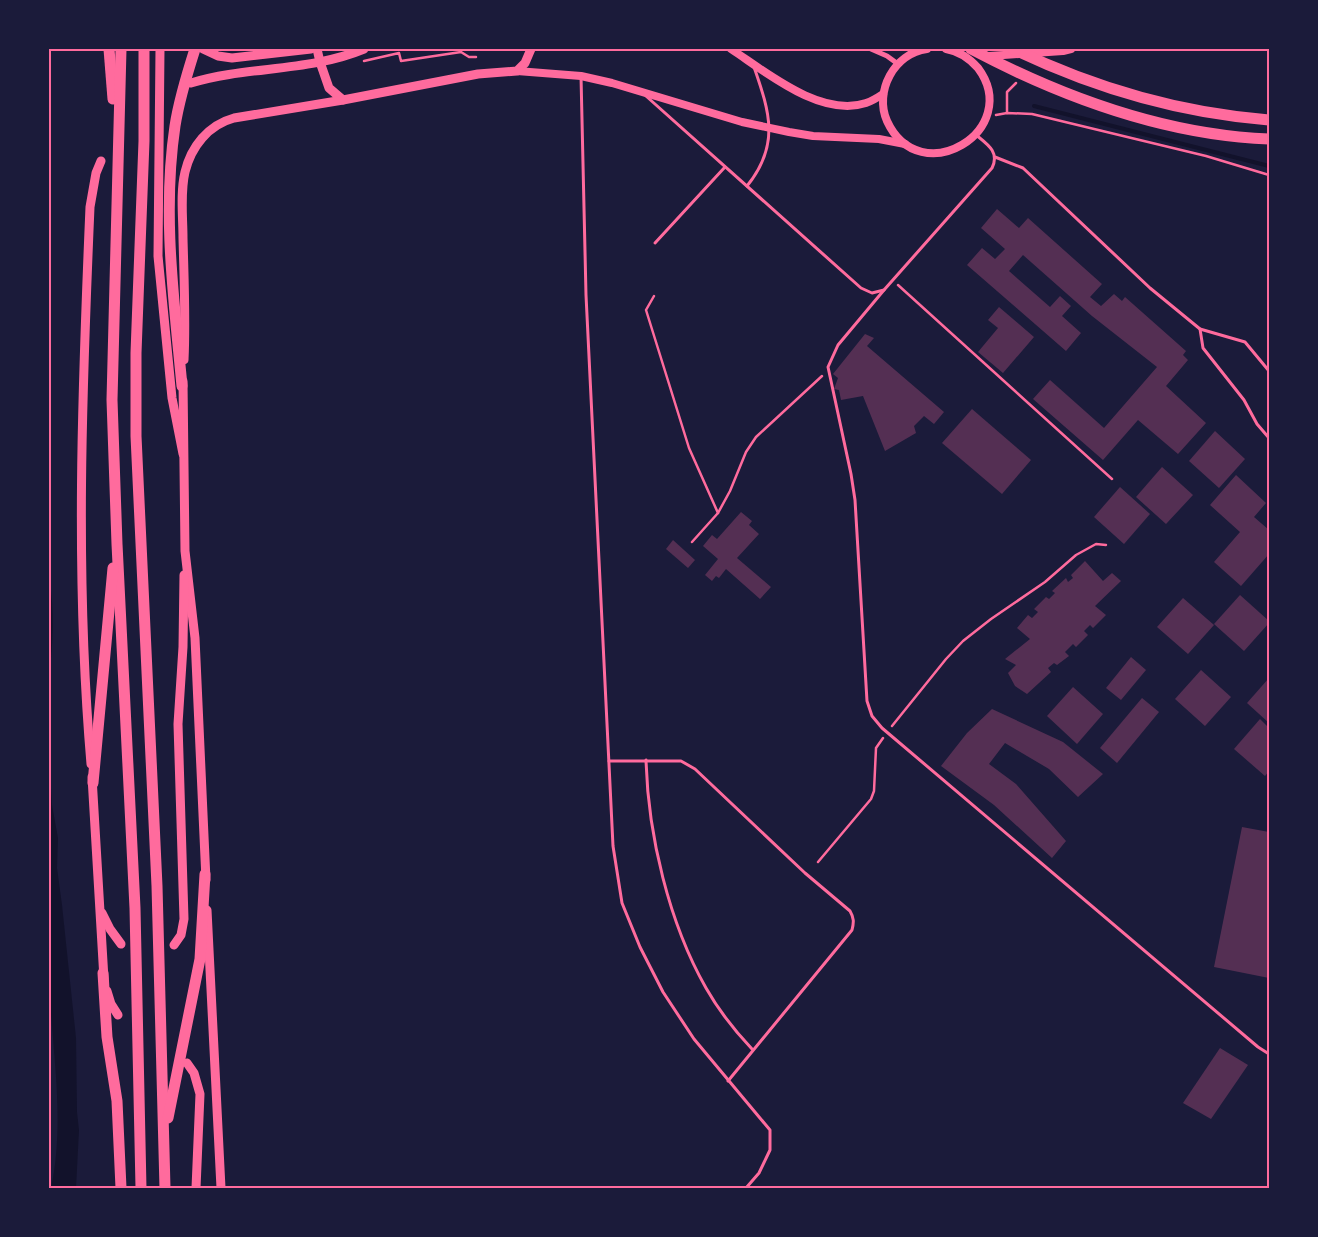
<svg xmlns="http://www.w3.org/2000/svg" width="1318" height="1237" font-family="'Noto Serif',serif">
<rect width="100%" height="100%" fill="#1b1b3a"/>
<g fill="#12122b">
<path d="M49,578C55,611 53,644 49,677Z"/>
<path d="M49,756L52,805L58,838L57,868L62,905L76,1038L77,1112L79,1130L76,1188H51C66,1118 51,1047 49,976C46,903 49,829 49,756Z"/>
</g>
<g fill="none" stroke-linecap="round" stroke-linejoin="round">
<polyline stroke="#12122b" stroke-width="4" points="1034,106 1269,166"/>
</g>
<g fill="#542f53">
<polygon points="997,209 1019,228 1028,218 1102,284 1090,297 1101,306 1114,294 1122,301 1125,297 1186,351 1183,355 1188,360 1166,386 1206,423 1178,454 1138,420 1103,460 1033,399 1050,380 1104,428 1157,367 1092,316 1023,255 1009,271 1050,307 1060,296 1071,306 1062,316 1081,333 1066,351 967,265 982,248 995,259 1005,249 981,228"/>
<polygon points="999,307 1034,337 1003,373 978,352 998,328 988,320"/>
<polygon points="865,334 874,338 867,346 944,412 934,424 924,416 914,426 916,433 885,451 863,396 841,400 839,390 834,389 838,378 833,374"/>
<polygon points="972,409 1031,460 1002,494 942,443"/>
<polygon points="1215,431 1245,459 1219,488 1189,461"/>
<polygon points="1162,467 1193,495 1166,524 1136,497"/>
<polygon points="1236,475 1266,503 1254,517 1269,530 1269,554 1241,586 1214,562 1240,532 1210,505"/>
<polygon points="1120,487 1150,514 1124,544 1094,517"/>
<polygon points="741,512 752,521 749,525 759,534 737,558 771,587 760,599 726,569 719,578 716,576 712,581 705,575 718,559 703,546 712,535 717,539"/>
<polygon points="673,540 695,560 688,568 666,549"/>
<polygon points="1085,561 1103,581 1112,573 1121,581 1095,606 1106,615 1093,628 1090,625 1084,631 1088,635 1076,647 1073,644 1065,652 1069,656 1057,665 1054,663 1048,668 1051,672 1027,694 1015,686 1008,673 1016,665 1005,659 1030,639 1017,628 1028,615 1032,618 1038,612 1034,609 1046,597 1049,599 1055,593 1052,591 1066,578 1068,582 1073,578 1071,575"/>
<polygon points="1240,595 1269,621 1269,623 1244,651 1214,624"/>
<polygon points="1183,598 1214,625 1188,654 1157,627"/>
<polygon points="1131,657 1146,670 1121,700 1106,688"/>
<polygon points="1201,670 1231,697 1205,726 1175,699"/>
<polygon points="1269,678 1269,723 1247,703"/>
<polygon points="1073,687 1103,714 1077,744 1047,716"/>
<polygon points="1142,698 1159,712 1117,763 1100,748"/>
<polygon points="992,709 1063,742 1103,774 1078,797 1049,769 1005,743 989,764 1016,784 1066,841 1052,858 994,805 941,766 967,733"/>
<polygon points="1260,719 1269,728 1269,771 1265,776 1234,749"/>
<polygon points="1242,827 1269,832 1269,978 1214,967"/>
<polygon points="1220,1048 1248,1065 1211,1119 1183,1103"/>
</g>
<g fill="none" stroke-linecap="round" stroke-linejoin="round">
<g stroke="#ff6b9d" stroke-width="2.5">
<polyline points="364,61 399,53 401,61 461,52 469,57 476,57"/>
<polyline points="1007,113 1007,92 1016,83"/>
<polyline points="996,115 1007,113 1032,114 1206,156 1269,175"/>
<polyline points="898,285 1112,479"/>
<polyline points="654,296 646,310 689,448 718,513"/>
<polyline points="692,542 718,513 730,491 746,452 756,437 822,376"/>
<polyline points="892,726 946,659 963,641 991,619 1045,582 1076,555 1096,544 1106,545"/>
<polyline points="818,862 871,799 874,791 876,748 883,738"/>
</g>
<g stroke="#ff6b9d" stroke-width="3">
<polyline points="581,76 586,295 613,846 622,903 640,947 663,992 694,1039 770,1130 770,1150 759,1173 746,1188"/>
<path d="M646,96L861,288L872,293L884,290L992,168C1000,152 987,144 976,135"/>
<polyline points="995,157 1023,168 1150,288 1200,329 1245,342 1269,371"/>
<path d="M747,186C780,145 770,113 754,67"/>
<polyline points="655,243 725,167"/>
<polyline points="884,290 838,345 828,367 851,474 855,500 867,701 872,716 882,728 1258,1047 1269,1054"/>
<polyline points="1200,329 1203,348 1244,400 1257,424 1269,438"/>
<path d="M646,760C648,835 669,923 706,988C719,1011 735,1031 752,1049"/>
<path d="M609,761H681L695,769L805,873L850,911C854,918 854,922 852,930L728,1081"/>
</g>
<polyline stroke="#ff6b9d" stroke-width="5" points="871,49 887,56 898,64"/>
<g stroke="#ff6b9d" stroke-width="8">
<path d="M731,49C766,72 821,118 866,103C872,101 877,98 883,94"/>
<path d="M927,49C894,53 874,92 887,121C920,193 1024,130 978,68C970,59 958,51 946,49"/>
<polyline points="989,56 1063,51 1071,49"/>
<polyline points="517,71 581,76 612,83 742,122 789,132 813,136 879,139 905,144"/>
</g>
<g stroke="#ff6b9d" stroke-width="9">
<polyline points="320,62 329,88 343,100"/>
<path d="M191,83C247,66 309,72 364,49"/>
<path d="M184,360C186,320 184,279 183,238C183,217 180,193 185,172C191,147 208,125 234,118L343,100L478,74L517,71L525,63L531,49"/>
<polyline points="183,381 185,551 195,638 206,880"/>
<path d="M91,764C75,578 82,393 90,207L96,173L101,161"/>
<polyline points="92,777 104,979"/>
<polyline points="207,910 221,1188"/>
<polyline points="102,913 110,929 121,944"/>
<polyline points="174,945 181,935 184,919 178,724 183,647 184,575"/>
<polyline points="107,991 111,1004 118,1015"/>
<polyline points="187,1063 194,1073 200,1094 196,1188"/>
</g>
<g stroke="#ff6b9d" stroke-width="9">
<polyline points="160,49 158,256 172,398 183,454"/>
<polyline points="203,49 218,56 232,58 311,49"/>
<polyline points="317,49 320,62"/>
</g>
<g stroke="#ff6b9d" stroke-width="11">
<polyline points="109,49 113,99"/>
<polyline points="121,49 112,400 117,544 135,908 141,1188"/>
<polyline points="144,49 144,141 136,353 136,436 157,886 165,1188"/>
<path d="M971,49C1062,97 1164,135 1269,139"/>
<path d="M1013,49C1094,88 1180,113 1269,120"/>
<path d="M182,386C174,300 162,213 175,126C179,100 187,74 195,49"/>
<polyline points="93,783 113,568"/>
<polyline points="103,973 107,1037 117,1101 121,1188"/>
<polyline points="168,1118 200,959 205,874"/>
</g>
</g>
<rect width="1318" height="1237" fill="none" stroke="#1b1b3a" stroke-width="100"/>
<rect x="50" y="50" width="1218" height="1137" fill="none" stroke="#ff6b9d" stroke-width="2"/>
</svg>
